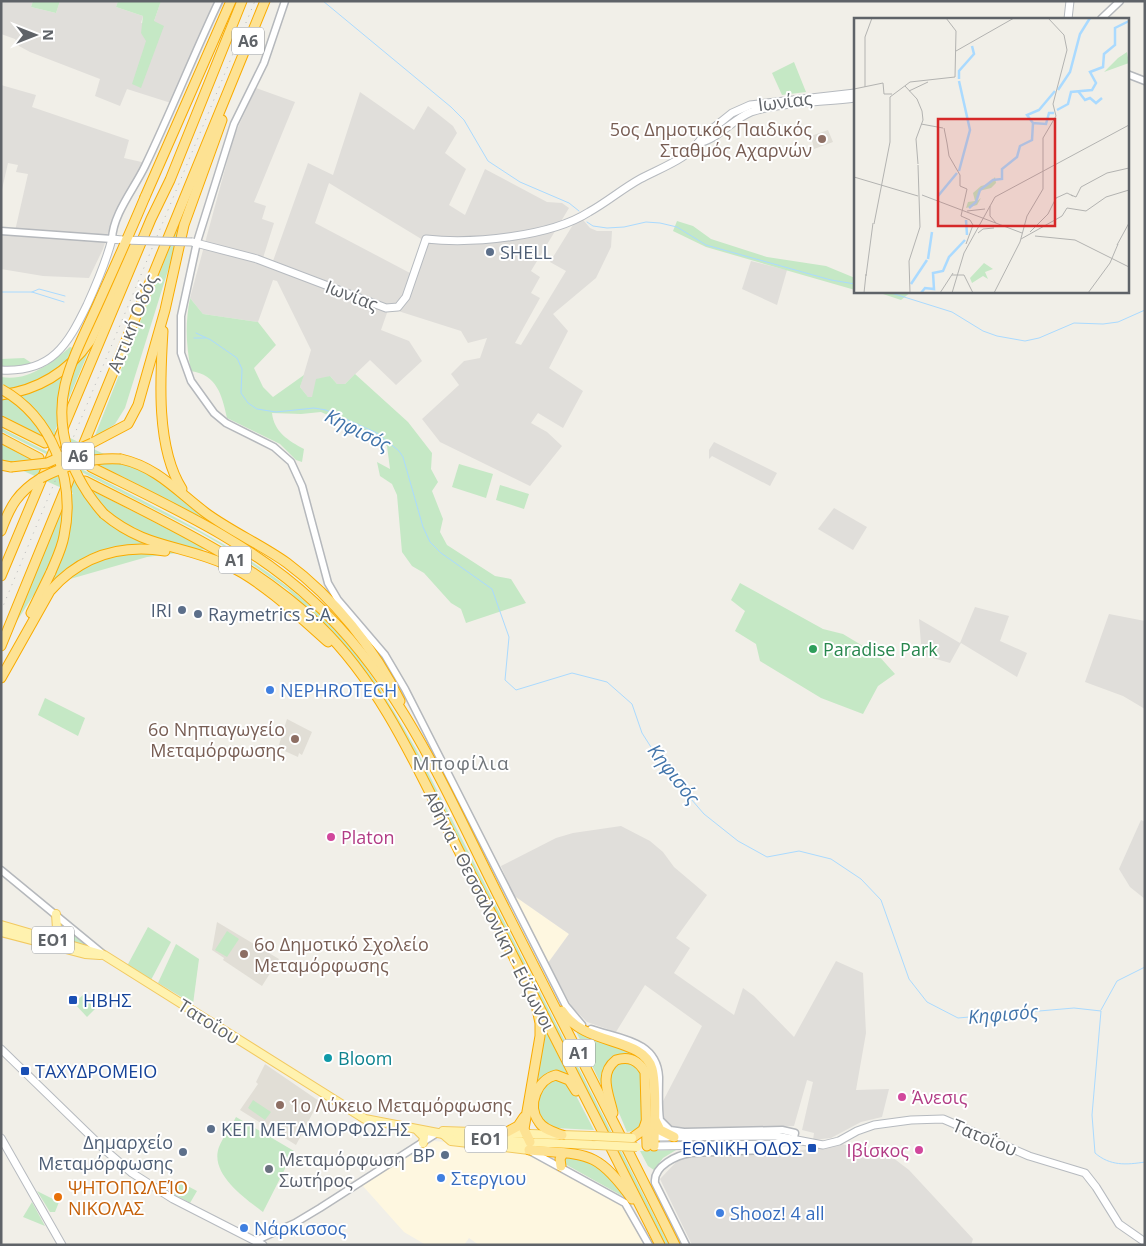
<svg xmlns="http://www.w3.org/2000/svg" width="1146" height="1246" font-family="'Open Sans',sans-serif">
<rect width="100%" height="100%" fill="#f1efe8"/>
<g fill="#fef7e0">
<polygon points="513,895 569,934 548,963"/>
<polygon points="434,1141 486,1146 537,1156 621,1203 647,1245 479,1245 469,1238 464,1245 426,1245 404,1232 362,1185"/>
</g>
<g fill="#e0deda" fill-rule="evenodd">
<polygon points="1,1 33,1 31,7 56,13 60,1 118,1 116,7 143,16 141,23 154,21 161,1 225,1 171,103 127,89 120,106 95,96 100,79 30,52 19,46 15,39 1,34"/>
<polygon points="1,85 36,95 32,107 129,140 124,158 146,163 112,221 103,249 89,278 43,276 1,269 1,229 15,231 28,174 16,172 18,165 8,163 1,194"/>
<path d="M256,88L295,102L254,202L266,206L262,219L274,223L263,258L273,261L308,163L333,175L360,92L414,130L428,106L453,126L457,133L445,153L466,169L449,205L465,215L485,169L547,202L562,203L569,208L531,271L540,277L531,293L540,298L515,343L521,345L566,271L550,262L579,215L590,228L597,231H612L611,247L596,278L553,314L568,331L549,368L583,391L563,428L538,413L531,423L547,432L562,446L530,486L440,442L422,419L459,385L451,374L464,361L480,358L487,338L468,343L461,331L395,310H388L381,330L409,341L422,361L396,385L370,360L345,384H337L330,376L322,379L313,397H308L300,387L311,350L277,281L273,280L258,322L203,314L190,298L234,136ZM329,183L423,240L410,273L315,223Z"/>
<polygon points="751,261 787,270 777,305 742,289"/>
<polygon points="714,442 777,473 770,486 712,456 709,459 709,450"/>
<polygon points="834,508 867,527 853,550 818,529"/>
<polygon points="975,607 1009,616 1000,641 1027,653 1017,677 961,643 950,663 919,654 921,644 919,619 960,643"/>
<polygon points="1109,614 1145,621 1145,709 1123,696 1085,682"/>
<polygon points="1141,820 1145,822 1145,899 1130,887 1119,869"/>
<polygon points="621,826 650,841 663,852 674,867 707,895 676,938 690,948 674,973 734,1015 743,988 754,996 794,1037 836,961 863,973 866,1033 856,1090 889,1089 882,1117 861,1122 831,1138 813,1140 814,1133 802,1130 813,1082 807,1080 794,1126 680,1129 665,1123 661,1105 702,1026 645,985 616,1032 587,1022 572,1007 548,963 569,934 513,895 501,866 556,838 573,833"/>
<polygon points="842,1144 892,1157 909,1170 973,1239 971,1245 692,1245 660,1179 679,1159 699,1155 783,1153"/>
</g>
<g fill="#e1ded6">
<polygon points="828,130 833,142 814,149 811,136"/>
<polygon points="287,719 312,732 302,755 299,753 298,757 278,748"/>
<polygon points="217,922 279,959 262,986 223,960 224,958 212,950"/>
<polygon points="265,1064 319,1101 296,1145 240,1110 258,1084 256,1082"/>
</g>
<g fill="#c5e8c5">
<polygon points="33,1 60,1 56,13 31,7"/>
<polygon points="118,1 161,1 154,21 164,26 141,88 132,84 146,41 141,33 143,16 116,7"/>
<polygon points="794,62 806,92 782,95 772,73"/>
<polygon points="196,181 125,408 115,424 94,438"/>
<polygon points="677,221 693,226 711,239 767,257 826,266 855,278 855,290 706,247 673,231"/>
<polygon points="859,291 908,291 911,292 901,300 883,294"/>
<path d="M190,298L203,314L258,322L276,345L254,368L263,387L273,397L304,375L300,387L308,397H312L316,379L330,376L337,384H345L355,374L408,422L432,453L431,469L438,482L432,491L443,519L440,532L447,545L495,576L511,579L526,603L466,623L461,609L451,603L424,573L412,566L402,552L397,495L392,484L380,476L377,462L390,469L387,446L372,435L321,412L301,414L272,413C274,432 289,441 304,449L302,462L296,460L280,444L227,418C222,395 217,375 191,371C186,345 185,324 190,298Z"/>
<path d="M70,347L88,353L55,431L119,461L146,470L209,521L1,415V377C28,382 51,363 70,347Z"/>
<polygon points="24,358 33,364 1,368 1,359"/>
<path d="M1,428C47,452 94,475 140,499C217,539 296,580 352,649C377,681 397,716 417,751L669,1245H666L415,753L385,700L349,650L288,590L239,555L199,532L1,431Z"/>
<polygon points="1,444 207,549 147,557 63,581 33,596 8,635 59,514 73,493 1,461"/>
<polygon points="459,464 493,474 486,498 452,487"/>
<polygon points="500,485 529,494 524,509 496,500"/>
<polygon points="740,583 823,629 843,634 878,655 895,674 878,686 863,714 821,698 760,661 756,644 735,631 745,611 731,600"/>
<polygon points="45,698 85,718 78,736 38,715"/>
<polygon points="59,921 88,945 87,946 57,938 61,930"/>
<polygon points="148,927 171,942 151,980 127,966"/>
<polygon points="227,931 239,939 227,957 215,950"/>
<polygon points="176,944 199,959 193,1004 158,983"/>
<polygon points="83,995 95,1009 87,1017 74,1003"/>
<polygon points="544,1027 568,1075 549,1074 536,1083"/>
<polygon points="575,1029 590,1038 630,1050 649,1066 613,1059 604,1091"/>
<path d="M621,1062H632L641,1070L643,1124L636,1130L627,1132L614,1101L609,1081C610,1073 613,1066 621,1062Z"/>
<polygon points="551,1078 561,1078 572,1088 594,1130 556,1128 542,1121 537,1109 539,1094"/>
<polygon points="253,1100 271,1112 265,1120 248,1108"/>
<path d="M236,1117L294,1151L263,1212C246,1199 209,1174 219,1147C223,1137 231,1127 236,1117Z"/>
<polygon points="676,1150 663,1158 654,1170 648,1166 640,1151"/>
<path d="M566,1157C603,1160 605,1171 626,1198L565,1164L564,1159Z"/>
<polygon points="180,1182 197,1191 190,1203 174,1194"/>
<polygon points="37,1191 59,1202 55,1212 50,1212"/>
<polygon points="32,1202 45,1226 23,1217"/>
</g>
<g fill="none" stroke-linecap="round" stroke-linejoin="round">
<g stroke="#aadaff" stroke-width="1">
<polyline points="323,1 451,107 464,120 488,161 520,182 569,203 579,211"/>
<polyline points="587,222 593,226 607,228 624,227 646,222 660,223 677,227 706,245 831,280 855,284"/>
<polyline points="885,291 952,312 983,331 997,336 1025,341 1039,338 1074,323 1103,324 1118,322 1145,310"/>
<polyline points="1,292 32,292 64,302"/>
<polyline points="32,292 39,289 65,296"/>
<path d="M196,333L211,340L237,358L242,369L241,393L248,403L257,409L276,412L314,408L326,410L377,433L399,451L403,457L423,527L430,542L441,553L492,589L509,637L505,680L516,690L572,673L607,682L632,704L642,733L665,769L704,814L738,841L767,857L799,851L831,859L861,879L881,900L909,979L927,1002L958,1018L1074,1008L1101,1011L1092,1115L1095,1153C1110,1166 1126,1165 1145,1162"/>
<polyline points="194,338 205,338"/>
<polyline points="1101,1010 1117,981 1145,967"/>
</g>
<defs>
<g id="tertiary">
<polyline points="285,1 264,63 234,124 197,242 181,316 181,353 191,381 214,413 226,423 274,447 291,462 302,486 328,583 338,600 385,655 405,689 566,1006 582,1025"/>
<polyline points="1101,19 1120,1"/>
<polyline points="1127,74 1145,81"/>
<path d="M1,231L112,239C113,214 134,189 145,166C171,112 193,56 219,1"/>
<polyline points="1,870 103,954"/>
<path d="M591,1029C619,1039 657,1040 659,1077C659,1091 658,1106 660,1120L670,1130L684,1132L782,1130L795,1133L791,1149L691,1153C677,1155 653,1166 655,1183L686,1245"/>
<polyline points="532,1152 625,1203 649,1245"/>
<polyline points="255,1241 295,1223 320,1208 437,1133"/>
</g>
<g id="secondary">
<polyline points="1068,19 1070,1"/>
<path d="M698,143C717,140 733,119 751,112C779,102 825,102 855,98"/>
<path d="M192,242L257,259L386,308L398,307L406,297L426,239C472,244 550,237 589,212C607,202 622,189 640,179C660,168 691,158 702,137L732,113L750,105L855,93"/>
<path d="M1,370C52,373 68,344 87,305C97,283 106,262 112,239L122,240"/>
<polyline points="1,1049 105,1150 132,1173 173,1199 263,1245"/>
<polyline points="654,1137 776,1136 823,1145 839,1141 857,1131 874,1125 911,1120 943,1119 1029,1156 1085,1173 1096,1187 1119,1224 1145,1242"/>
<polyline points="1,1138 62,1245"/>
<polyline points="654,1146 773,1144 790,1141"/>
</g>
<g id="primary">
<polyline points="1,925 104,955 365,1119 443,1134 523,1142 597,1145"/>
<polyline points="1,932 85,954 100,955"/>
<polyline points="49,939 57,929 56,914"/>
<polyline points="418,1131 424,1137 423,1143"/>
<polyline points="443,1131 592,1136"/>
<polyline points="443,1134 451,1141 529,1150"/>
</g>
<g id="motorway">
<polyline points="145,197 231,1"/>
<path d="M163,331C160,379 156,448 182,489"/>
<path d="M1,395C39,390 68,372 90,341L136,242"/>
<polyline points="1,421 45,443"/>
<polyline points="1,438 39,458"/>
<polyline points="92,443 128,424 138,405 165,310 184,225 222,120"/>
<path d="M121,459C157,467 178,492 206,513C232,532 262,545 287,563C334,598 375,649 400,701"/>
<polyline points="1,465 11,467"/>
<path d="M91,467C169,506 250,542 314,602C401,681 448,796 500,899C558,1014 618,1129 675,1245"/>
<path d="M85,481C167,523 252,561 320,626C385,689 421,777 462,857C529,985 594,1115 660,1245"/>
<path d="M104,514C146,549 181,544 227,565C261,580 301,618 328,642"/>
<path d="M1,531C10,506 18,492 41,478"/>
<polyline points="1,576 151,219 170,180 242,1"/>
<polyline points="31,613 51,572"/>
<polyline points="1,646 265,1"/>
<path d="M1,678L50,591C81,556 120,544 165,551"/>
<path d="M562,1011C585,1047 643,1036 652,1069C657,1088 654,1125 654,1146"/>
<path d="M613,1113C609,1094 598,1074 616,1060C629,1056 638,1060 645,1072L647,1146"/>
<polyline points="655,1120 660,1130 674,1137"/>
<polyline points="507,1132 518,1126 524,1117"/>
<path d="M562,1135C554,1132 544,1130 539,1122C526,1105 538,1079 556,1075L569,1080L576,1091"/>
<polyline points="632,1138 643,1130 646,1122"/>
<polyline points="530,1142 524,1129 540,1036 540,1023 537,1009"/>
<path d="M529,1150C587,1155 596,1149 632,1199"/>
<polyline points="561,1166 560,1159 563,1153"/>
</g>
</defs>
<use href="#tertiary" stroke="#b5b8bc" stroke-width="9"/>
<use href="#secondary" stroke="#b6babf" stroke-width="9"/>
<use href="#primary" stroke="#f2c960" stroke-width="10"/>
<use href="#motorway" stroke="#f9ab00" stroke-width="11"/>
<use href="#tertiary" stroke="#fff" stroke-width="6"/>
<use href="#secondary" stroke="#fff" stroke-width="7"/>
<use href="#primary" stroke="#fff2af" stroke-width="8"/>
<use href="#motorway" stroke="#fde293" stroke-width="9"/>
<polyline stroke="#b6b7b8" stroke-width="1" stroke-dasharray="1 6" stroke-linecap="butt" points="1,611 255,1"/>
<defs>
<polyline id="secondary-bridge" points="122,240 192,242"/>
<g id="primary-bridge">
<polyline points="592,1136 632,1138"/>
<polyline points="597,1145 637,1147"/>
</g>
<g id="motorway-bridge">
<path d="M1,389C52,417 76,480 64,536C62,548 56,560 51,572"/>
<polyline points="11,467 47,463 92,443"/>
<path d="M41,478C67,465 91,457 121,459"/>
<path d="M104,514C73,480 54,431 65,385C72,357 86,331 98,304C114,268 130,233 145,197"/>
</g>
</defs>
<use href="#secondary-bridge" stroke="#b6babf" stroke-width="9" stroke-linecap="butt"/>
<use href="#primary-bridge" stroke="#f2c960" stroke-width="10" stroke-linecap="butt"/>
<use href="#motorway-bridge" stroke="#f9ab00" stroke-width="11" stroke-linecap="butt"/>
<use href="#secondary-bridge" stroke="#fff" stroke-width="7"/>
<use href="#primary-bridge" stroke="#fff2af" stroke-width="8"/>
<use href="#motorway-bridge" stroke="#fde293" stroke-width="9"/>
</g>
<g fill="#8d6e63" stroke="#fff" stroke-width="2">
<circle cx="822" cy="139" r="5"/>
<circle cx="295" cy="739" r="5"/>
<circle cx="244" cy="954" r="5"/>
<circle cx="280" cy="1105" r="5"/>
</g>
<g fill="#5c6f8a" stroke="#fff" stroke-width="2">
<circle cx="490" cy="252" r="5"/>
<circle cx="182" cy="610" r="5"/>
<circle cx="198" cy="614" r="5"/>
<circle cx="211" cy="1129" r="5"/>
<circle cx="183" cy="1152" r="5"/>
<circle cx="445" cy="1155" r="5"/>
</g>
<circle fill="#2e9e5b" stroke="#fff" stroke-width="2" cx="813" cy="649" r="5"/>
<g fill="#3f7fe0" stroke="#fff" stroke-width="2">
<circle cx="270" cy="690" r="5"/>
<circle cx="441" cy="1178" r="5"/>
<circle cx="720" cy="1213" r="5"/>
<circle cx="244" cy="1228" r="5"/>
</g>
<g fill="#d1479c" stroke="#fff" stroke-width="2">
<circle cx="331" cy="837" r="5"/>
<circle cx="902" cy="1097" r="5"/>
<circle cx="919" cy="1150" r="5"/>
</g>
<g fill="#1a4fb4" stroke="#fff" stroke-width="2">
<rect x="68" y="995" width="10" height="10" rx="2.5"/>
<rect x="20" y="1066" width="10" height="10" rx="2.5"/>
<rect x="807" y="1143" width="10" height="10" rx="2.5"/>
</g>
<circle fill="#0f9aa8" stroke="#fff" stroke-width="2" cx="328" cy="1058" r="5"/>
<circle fill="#6b7280" stroke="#fff" stroke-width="2" cx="269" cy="1169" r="5"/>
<circle fill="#e8710a" stroke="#fff" stroke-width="2" cx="58" cy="1197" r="5"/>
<g text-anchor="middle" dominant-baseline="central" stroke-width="4" stroke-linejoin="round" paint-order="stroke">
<g fill="#fff" stroke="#8f9295" stroke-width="1">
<rect x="232" y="27.5" width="32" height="27" rx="4"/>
<rect x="62" y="442.5" width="32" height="27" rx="4"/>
<rect x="219" y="546.5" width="32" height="27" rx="4"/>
<rect x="32" y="926.5" width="42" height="27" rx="4"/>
<rect x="563" y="1039.5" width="32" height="27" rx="4"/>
<rect x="465" y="1125.5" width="42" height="27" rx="4"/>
</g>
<g font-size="16" font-weight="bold" fill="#5f6368">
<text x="248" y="41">Α6</text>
<text x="78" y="456">Α6</text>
<text x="235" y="560">Α1</text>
<text x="53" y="940">ΕΟ1</text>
<text x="579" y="1053">Α1</text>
<text x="486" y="1139">ΕΟ1</text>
</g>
<g font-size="18" fill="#5f6368" stroke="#fff">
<text transform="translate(785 101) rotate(-7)">Ιωνίας</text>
<text transform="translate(352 295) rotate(21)">Ιωνίας</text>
<text transform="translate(132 323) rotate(-68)">Αττική Οδός</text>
<text transform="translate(490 911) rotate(63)">Αθήνα - Θεσσαλονίκη - Εύζωνοι</text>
<text transform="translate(209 1021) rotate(32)">Τατοΐου</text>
<text transform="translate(985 1137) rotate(23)">Τατοΐου</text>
</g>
<g font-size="18" fill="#785e54" stroke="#fff" text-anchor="end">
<text x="812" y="129">5ος Δημοτικός Παιδικός<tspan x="812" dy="21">Σταθμός Αχαρνών</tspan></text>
<text x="285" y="729">6ο Νηπιαγωγείο<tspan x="285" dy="21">Μεταμόρφωσης</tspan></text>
<text x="254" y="944" text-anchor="start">6ο Δημοτικό Σχολείο<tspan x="254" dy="21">Μεταμόρφωσης</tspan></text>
<text x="290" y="1105" text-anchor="start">1ο Λύκειο Μεταμόρφωσης</text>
</g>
<g font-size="18" fill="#4e5e75" stroke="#fff" text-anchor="start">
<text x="500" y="252">SHELL</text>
<text x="172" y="610" text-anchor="end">IRI</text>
<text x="208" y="614">Raymetrics S.A.</text>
<text x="221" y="1129">ΚΕΠ ΜΕΤΑΜΟΡΦΩΣΗΣ</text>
<text x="173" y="1142" text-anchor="end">Δημαρχείο<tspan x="173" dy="21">Μεταμόρφωσης</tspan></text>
<text x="435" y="1155" text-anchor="end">BP</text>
</g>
<g font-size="18" fill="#27864d" stroke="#fff" text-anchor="start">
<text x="823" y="649">Paradise Park</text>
</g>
<g font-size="18" fill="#366cbe" stroke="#fff" text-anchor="start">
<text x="280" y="690">NEPHROTECH</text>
<text x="451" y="1178">Στεργιου</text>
<text x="730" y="1213">Shooz! 4 all</text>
<text x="254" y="1228">Νάρκισσος</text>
</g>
<g font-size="18" fill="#b23c85" stroke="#fff" text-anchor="start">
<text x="341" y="837">Platon</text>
<text x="912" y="1097">Άνεσις</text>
<text x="909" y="1150" text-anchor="end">Ιβίσκος</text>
</g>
<g font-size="18" fill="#164399" stroke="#fff" text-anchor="start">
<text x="83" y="1000">ΗΒΗΣ</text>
<text x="35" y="1071">ΤΑΧΥΔΡΟΜΕΙΟ</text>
<text x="802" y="1148" text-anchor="end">ΕΘΝΙΚΗ ΟΔΟΣ</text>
</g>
<g font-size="18" fill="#0d838f" stroke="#fff" text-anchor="start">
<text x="338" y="1058">Bloom</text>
</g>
<g font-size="18" fill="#5b616d" stroke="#fff" text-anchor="start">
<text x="279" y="1159">Μεταμόρφωση<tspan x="279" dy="21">Σωτήρος</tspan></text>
</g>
<g font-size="18" fill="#c56008" stroke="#fff" text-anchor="start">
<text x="68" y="1187">ΨΗΤΟΠΩΛΕΊΟ<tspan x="68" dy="21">ΝΙΚΟΛΑΣ</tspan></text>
</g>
<g font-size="19" font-style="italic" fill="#4174aa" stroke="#fff">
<text transform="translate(358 430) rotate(27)">Κηφισός</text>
<text transform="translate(674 774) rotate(52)">Κηφισός</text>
<text transform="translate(1003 1014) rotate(-5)">Κηφισός</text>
</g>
<g font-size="19" letter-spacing="1" fill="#70757a" stroke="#fff">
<text x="461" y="763">Μποφίλια</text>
</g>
</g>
<g transform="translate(854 18)">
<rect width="275" height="275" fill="#f1efe8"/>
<path d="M273,34L275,45L250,54L264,40ZM141,159L142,165L137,170L125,173L123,183L127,180L123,187L112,190L114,184L121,183L119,175L127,168L135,166ZM130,245L139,251L131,254L134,261L129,258L118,265L116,260Z" fill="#c5e8c5"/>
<path fill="none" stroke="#aadaff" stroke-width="2.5" d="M105,61V53L120,36L118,28M204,72L216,54L226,16L236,0M224,73L231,82L236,80L242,85L248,80M203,92L214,86L217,74L238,72L242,65L236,54L249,49L250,36L261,27V10L275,3M179,105L173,97L185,92L201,73M105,153L116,112L105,63M84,178L103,155M115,190L122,184L126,172L139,162L148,161V151L163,139L166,128L178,122L179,105L192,106L195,95H200M112,202L113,217M74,241L78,214M57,266L73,242M67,275L71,270L80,271L79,255L89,253L95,239L111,222"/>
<path fill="none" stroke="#b3b3b1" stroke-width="1" d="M102,33L160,0M51,68L63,81L68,93L69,102L62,121L64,146M11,69V19L18,0M0,71L29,65L30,76H38M55,73L74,64M67,106L89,110M90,110L93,125M93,125L95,138L106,157V168L113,171L107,198L116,202L119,207L112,226M0,159L64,178M68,177L168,215M217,177L222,179L227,169L253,155L275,150M136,188V198L142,205M113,193L131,191M20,206L36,124V79L56,64L101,59L102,13L92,0M176,214L194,196L202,180L213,175L219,178M124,215L129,211L140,210M181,218L221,222L275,249M167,221L208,198L213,190L232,193L252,179L275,172M263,227L275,205M98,257H110L119,275M12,258L19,205M10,275L12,256M56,275L55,243L66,209L64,147M86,275L99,255M98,275L110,235L141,179L275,107M140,275L166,224L173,198L189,171V120L202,98L199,86L213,32L210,17L194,0M234,275L256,245L264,226"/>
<path fill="#d62828" fill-opacity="0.15" stroke="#d62828" stroke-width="2.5" d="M84,101H201V208H84Z"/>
<rect width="275" height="275" fill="none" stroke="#5f6368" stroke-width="2.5"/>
</g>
<rect width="1146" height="1246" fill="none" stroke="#5f6368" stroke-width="5"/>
<g transform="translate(35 35) rotate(90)" stroke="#ffffff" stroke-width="4" paint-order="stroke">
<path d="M0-4L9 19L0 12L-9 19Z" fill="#5f6368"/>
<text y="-8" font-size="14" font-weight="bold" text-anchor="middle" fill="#5f6368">N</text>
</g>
</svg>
